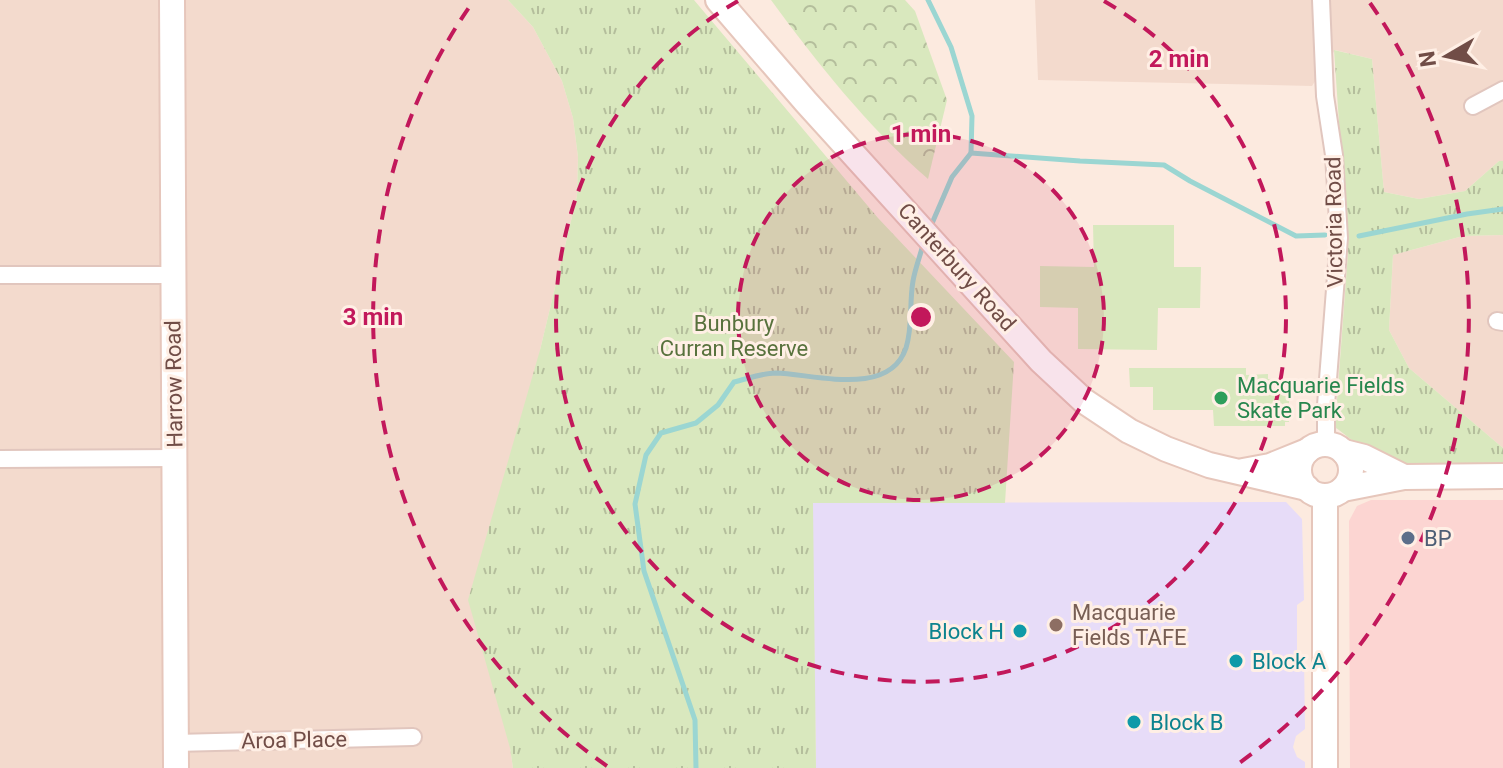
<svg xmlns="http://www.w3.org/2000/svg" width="1503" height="768" font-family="Roboto,sans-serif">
<defs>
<pattern id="forest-crowns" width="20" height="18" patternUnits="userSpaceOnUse" patternTransform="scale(2)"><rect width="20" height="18" fill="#d9e8be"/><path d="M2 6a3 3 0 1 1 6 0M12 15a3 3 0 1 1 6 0" fill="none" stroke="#b4be9c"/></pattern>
<pattern id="park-tufts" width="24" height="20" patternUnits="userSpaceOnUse" patternTransform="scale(2)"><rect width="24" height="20" fill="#d9e8be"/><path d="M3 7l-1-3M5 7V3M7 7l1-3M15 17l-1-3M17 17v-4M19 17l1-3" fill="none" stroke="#b4be9c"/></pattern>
</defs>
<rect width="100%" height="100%" fill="#fceadf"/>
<g fill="#f3dacd">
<polygon points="0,0 508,0 533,27 562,81 573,118 578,157 577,196 540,350 510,748 513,768 0,768"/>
<polygon points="1035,0 1503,0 1503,161 1499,161 1465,191 1419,199 1384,192 1372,59 1335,50 1312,86 1038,80"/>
<polygon points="1503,235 1503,448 1409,368 1389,330 1393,255 1463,236"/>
</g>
<polygon fill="#fcd5d2" points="1371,500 1503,500 1503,768 1350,768 1349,521 1357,506"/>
<polygon fill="#e7dcf8" points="1286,502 1302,519 1304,600 1297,605 1297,651 1304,657 1305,729 1296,736 1293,747 1297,757 1305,762 1305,768 816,768 812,503"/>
<path fill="url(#forest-crowns)" d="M771,0H905L915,11L947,100L928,179C867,126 818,64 771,0Z"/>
<g fill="url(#park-tufts)">
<polygon points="508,0 694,0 878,218 1014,362 1005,503 813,503 816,768 513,768 510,748 468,600 540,350 577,196 578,157 573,118 562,81 533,27"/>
<polygon points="1334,50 1372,59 1384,192 1419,199 1465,191 1499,161 1503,161 1503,235 1463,236 1393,255 1389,330 1409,368 1503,448 1503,465 1388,468 1335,427 1348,253"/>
</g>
<g fill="#d9e8be">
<polygon points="1093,225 1174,225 1174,267 1201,267 1200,308 1158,308 1157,350 1078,349 1078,308 1040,307 1040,266 1094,267"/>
<polygon points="1129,368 1246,368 1246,375 1268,374 1268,379 1286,380 1286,384 1289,384 1289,422 1285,422 1285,426 1214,426 1213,410 1153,410 1153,387 1130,387"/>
</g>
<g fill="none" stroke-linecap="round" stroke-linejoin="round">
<g stroke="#9bd6d2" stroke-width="5">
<polyline points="928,0 951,47 972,116 971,153 952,177 930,228"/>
<polyline points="971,153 1080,161 1164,165 1190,181 1296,236 1325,235"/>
<polyline points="1359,236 1467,214 1503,209"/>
<path d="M696,768L695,720L644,571L635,504L646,455L661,433L696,423L718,405L734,382C747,379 762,373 776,373C814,374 889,398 906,348C913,326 909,304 913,281C915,269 920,256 923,245"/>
</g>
<defs>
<g id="street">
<polyline points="1321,0 1325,96 1334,155 1339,238 1326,405 1326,444"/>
<polyline points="1473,106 1503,90"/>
<polyline points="0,275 174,275"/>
<polyline points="1497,321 1503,322"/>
<polyline points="0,459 175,458"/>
<polyline points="175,743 413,737"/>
</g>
<g id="secondary">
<polyline points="172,0 176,768"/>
<polyline points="718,0 806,102 1041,361 1084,401 1129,431 1166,449 1209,465 1307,488"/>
<circle cx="1325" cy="470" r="26"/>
<polyline points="1344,452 1364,457 1404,477"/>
<polyline points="1243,471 1270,466 1307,451"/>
<polyline points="1343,489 1404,477 1503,476"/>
<polyline points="1325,496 1325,768"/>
</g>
</defs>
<use href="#street" stroke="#e1c6be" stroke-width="20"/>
<use href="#secondary" stroke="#e6c6bb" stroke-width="28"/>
<use href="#street" stroke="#fff" stroke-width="16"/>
<use href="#secondary" stroke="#fff" stroke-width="24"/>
</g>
<circle cx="921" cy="317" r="183" fill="#c2185b" fill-opacity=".12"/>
<g fill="none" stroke="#c2185b" stroke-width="4" stroke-dasharray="14 10">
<circle cx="921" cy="317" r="183"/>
<path d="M1104 1A365 365 0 1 1 738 1"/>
<path d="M607 766A548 548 0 0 1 472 3M1370 3A548 548 0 0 1 1235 766"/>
</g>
<circle fill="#2e9e5b" stroke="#ffefe5" stroke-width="3" cx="1221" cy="398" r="8"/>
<circle fill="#5c6f8a" stroke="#ffefe5" stroke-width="3" cx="1408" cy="538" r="8"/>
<circle fill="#8d6e63" stroke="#ffefe5" stroke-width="3" cx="1056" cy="625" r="8"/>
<g fill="#0f9aa8" stroke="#ffefe5" stroke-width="3">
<circle cx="1020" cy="631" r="8"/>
<circle cx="1236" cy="661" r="8"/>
<circle cx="1134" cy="722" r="8"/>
</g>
<g text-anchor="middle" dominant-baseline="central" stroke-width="6" stroke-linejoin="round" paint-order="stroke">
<g font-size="22" fill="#714d47" stroke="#ffefe5">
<text transform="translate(1334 222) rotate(-91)">Victoria Road</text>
<text transform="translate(957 267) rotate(48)">Canterbury Road</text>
<text transform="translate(174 384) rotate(-91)">Harrow Road</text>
<text transform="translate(294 740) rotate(-1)">Aroa Place</text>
</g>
<g font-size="22" fill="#58723d" stroke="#ffefe5">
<text x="734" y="323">Bunbury<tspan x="734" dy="25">Curran Reserve</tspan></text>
</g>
<g font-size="22" fill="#27864d" stroke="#ffefe5" text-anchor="start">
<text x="1237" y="385">Macquarie Fields<tspan x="1237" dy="25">Skate Park</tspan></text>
</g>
<g font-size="22" fill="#4e5e75" stroke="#ffefe5" text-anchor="start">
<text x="1424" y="538">BP</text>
</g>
<g font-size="22" fill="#785e54" stroke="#ffefe5" text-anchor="start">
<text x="1072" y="612">Macquarie<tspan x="1072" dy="25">Fields TAFE</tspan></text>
</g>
<g font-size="22" fill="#0d838f" stroke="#ffefe5" text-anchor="start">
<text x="1004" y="631" text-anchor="end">Block H</text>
<text x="1252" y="661">Block A</text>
<text x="1150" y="722">Block B</text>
</g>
</g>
<circle cx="921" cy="317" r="12" fill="#c2185b" stroke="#ffefe5" stroke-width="4"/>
<g font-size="24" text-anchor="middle" font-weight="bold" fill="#c2185b" stroke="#ffefe5" stroke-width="6" stroke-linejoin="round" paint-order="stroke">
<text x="1179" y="67">2 min</text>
<text x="921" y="142">1 min</text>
<text x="373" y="325">3 min</text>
</g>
<g transform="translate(1447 56) rotate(261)" stroke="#ffefe5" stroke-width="6" paint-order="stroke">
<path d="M0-6L14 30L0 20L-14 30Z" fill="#714d47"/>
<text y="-12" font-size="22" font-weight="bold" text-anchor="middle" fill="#714d47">N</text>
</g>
</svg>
